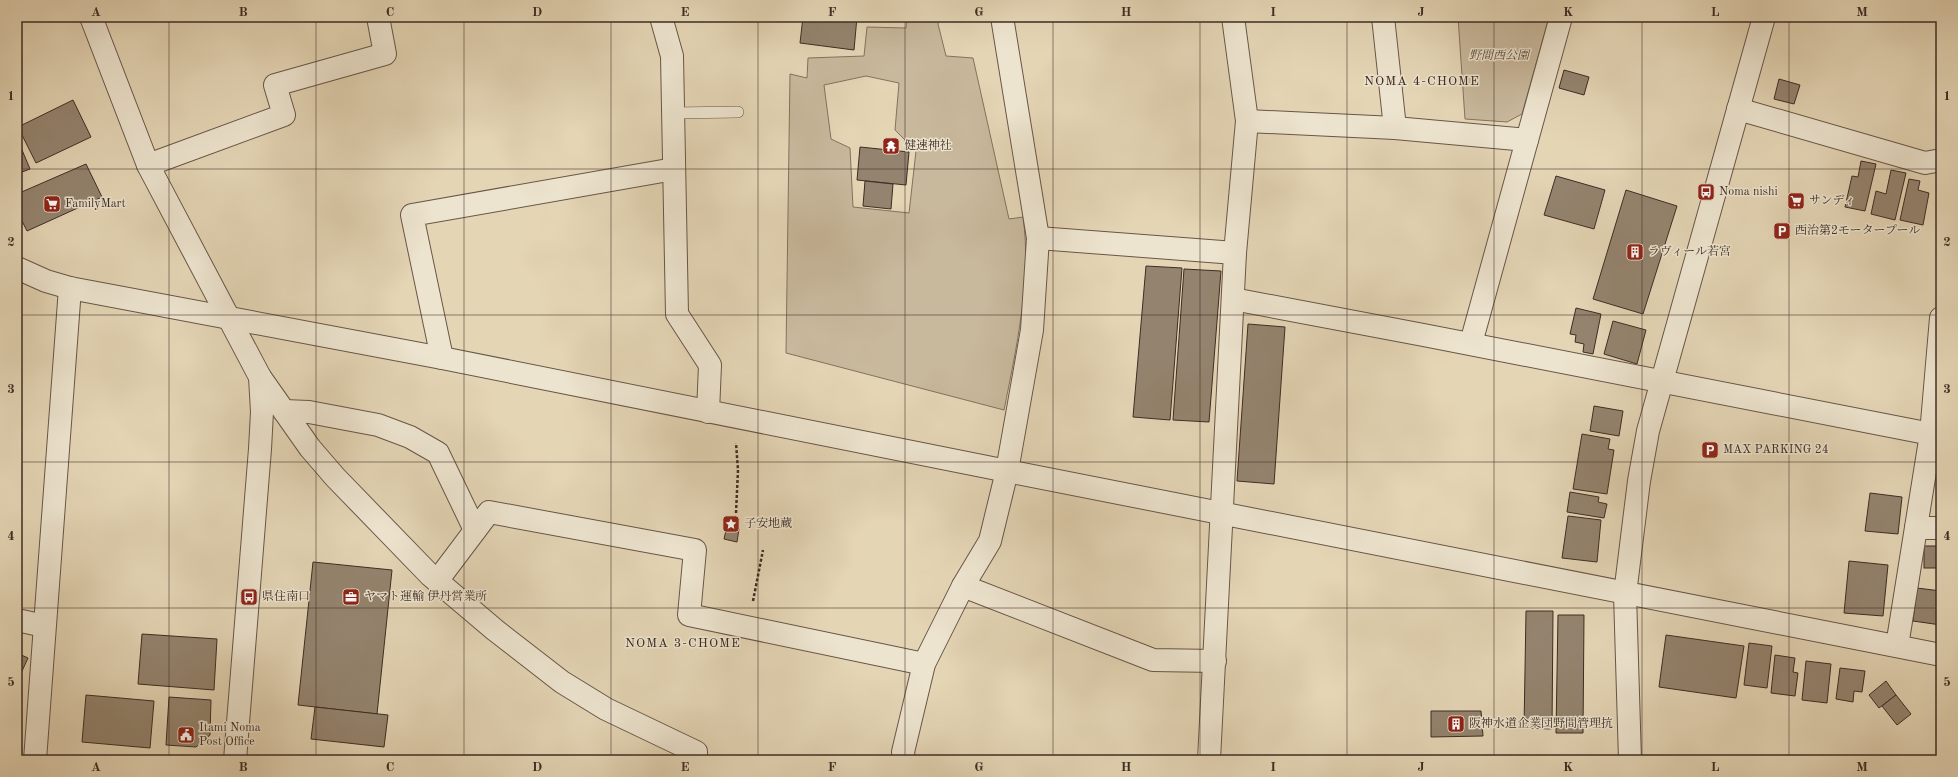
<svg xmlns="http://www.w3.org/2000/svg" width="1958" height="777" font-family="'Old Standard TT','Noto Serif JP',serif">
<rect width="100%" height="100%" fill="#e4d5b5"/>
<filter id="stains"><feTurbulence type="fractalNoise" baseFrequency=".005" numOctaves="4"/><feColorMatrix values="0 0 0 0 .2 0 0 0 0 .09 0 0 0 0 .02 0 0 0 .5 -.17"/></filter>
<radialGradient id="worn" r=".72"><stop offset=".6" stop-color="#630" stop-opacity="0"/><stop offset="1" stop-color="#630" stop-opacity=".3"/></radialGradient>
<g fill="#c8b89c" stroke="#837260" fill-rule="evenodd">
<path d="M907,17H939L938,24L946,56L973,58L1009,219L1023,217C1032,278 1016,350 1004,410L786,353L790,74L807,78L808,58L864,56L867,27L906,28ZM866,76L899,83L895,130L916,151L909,213L853,207L850,148L831,139L824,85Z"/>
<polygon points="1458,17 1549,17 1522,114 1507,122 1465,119"/>
</g>
<g fill="#94846f" stroke="#3e2c24">
<polygon points="803,17 857,17 854,50 800,43"/>
<polygon points="1564,70 1589,77 1584,95 1559,88"/>
<polygon points="1779,79 1800,85 1794,104 1774,99"/>
<polygon points="73,100 91,137 36,163 18,127"/>
<polygon points="17,138 30,169 17,174"/>
<polygon points="860,147 909,152 906,185 857,180"/>
<polygon points="1861,161 1876,164 1865,211 1845,207 1852,176 1858,177"/>
<polygon points="86,164 102,197 27,231 17,211 17,194"/>
<polygon points="1891,170 1906,173 1895,220 1871,214 1876,191 1886,194"/>
<polygon points="1556,176 1605,190 1594,229 1544,215"/>
<polygon points="1909,179 1920,181 1918,190 1929,193 1923,225 1900,220"/>
<polygon points="865,181 893,184 891,209 863,206"/>
<polygon points="1626,190 1677,206 1643,314 1593,299"/>
<polygon points="1146,266 1182,268 1170,420 1133,417"/>
<polygon points="1184,269 1221,271 1209,422 1173,420"/>
<polygon points="1576,308 1601,314 1593,354 1583,352 1584,344 1575,342 1576,335 1570,334"/>
<polygon points="1613,321 1646,330 1637,364 1604,354"/>
<polygon points="1248,324 1285,327 1274,484 1237,481"/>
<polygon points="1594,406 1623,411 1619,436 1590,431"/>
<polygon points="1582,434 1610,439 1608,449 1614,450 1607,494 1573,489"/>
<polygon points="1570,492 1599,497 1598,502 1607,504 1604,518 1567,512"/>
<polygon points="1870,493 1902,497 1898,534 1865,531"/>
<polygon points="1568,516 1601,520 1597,562 1562,558"/>
<polygon points="727,526 739,529 737,542 724,539"/>
<rect x="1924" y="546" width="17" height="22"/>
<polygon points="1849,561 1888,565 1883,616 1844,613"/>
<polygon points="313,562 392,570 377,714 298,705"/>
<polygon points="1917,588 1941,591 1941,625 1913,621"/>
<polygon points="1526,611 1553,611 1552,729 1524,728"/>
<polygon points="1558,615 1584,615 1583,733 1556,733"/>
<polygon points="142,634 217,639 214,690 138,684"/>
<polygon points="1666,635 1744,646 1736,698 1659,687"/>
<polygon points="1749,643 1772,646 1767,688 1744,685"/>
<polygon points="17,653 28,658 17,682"/>
<polygon points="1775,655 1795,658 1793,672 1798,673 1795,696 1771,693"/>
<polygon points="1806,661 1831,664 1827,703 1802,700"/>
<polygon points="1840,668 1865,671 1862,692 1854,691 1853,702 1836,699"/>
<polygon points="1886,681 1896,695 1879,708 1869,695"/>
<polygon points="86,695 154,701 150,748 82,742"/>
<polygon points="1896,695 1911,714 1897,725 1882,706"/>
<polygon points="169,697 211,700 210,735 196,747 166,745"/>
<polygon points="17,706 19,707 17,723"/>
<polygon points="315,707 388,715 384,747 311,739"/>
<polygon points="1431,711 1481,711 1483,736 1431,737"/>
</g>
<g fill="none" stroke-linecap="round" stroke-linejoin="round">
<defs>
<polyline id="service" points="674,113 738,112"/>
<g id="minor">
<polyline points="91,17 148,165 260,377 310,448 335,477 430,575 495,630 562,682 606,709 696,752 696,760"/>
<polyline points="661,17 672,56 677,314 710,365 708,412"/>
<polyline points="1383,17 1395,128"/>
<polyline points="1738,109 1925,163 1941,160"/>
<polyline points="1247,121 1395,128 1527,140"/>
<polyline points="148,165 284,115 275,85 385,54 378,17"/>
<polyline points="1038,238 1235,253"/>
<path d="M1233,299C1466,342 1698,389 1931,434"/>
<polyline points="1471,343 1561,17"/>
<polyline points="442,358 412,215 674,169"/>
<polyline points="284,411 309,412 378,425 410,437 438,453 475,530"/>
<polyline points="1916,528 1941,528"/>
<polyline points="437,581 489,512 695,550 689,615 924,664"/>
<polyline points="963,586 1153,660 1215,661"/>
<polyline points="17,620 44,626"/>
<polyline points="1897,646 1931,434 1941,318"/>
<polyline points="35,760 70,288"/>
<polyline points="235,760 260,449 262,412 260,377"/>
<polyline points="904,760 903,752 924,664 963,586 990,541 1007,471 1032,330 1038,238 1002,17"/>
<polyline points="1209,760 1235,253 1247,121 1233,17"/>
</g>
<g id="tertiary">
<polyline points="17,268 46,281 70,288 442,358 1007,471 1941,655"/>
<polyline points="1630,760 1625,594 1639,481 1648,431 1764,17"/>
</g>
</defs>
<use href="#service" stroke="#685648" stroke-width="12"/>
<use href="#minor" stroke="#685648" stroke-width="24"/>
<use href="#tertiary" stroke="#685648" stroke-width="24"/>
<g stroke="#3e2c24" stroke-width="2.5" stroke-dasharray="3 2" stroke-linecap="butt">
<polyline points="736,513 738,470 736,443"/>
<polyline points="753,601 763,550"/>
</g>
<use href="#service" stroke="#ede4cf" stroke-width="11"/>
<use href="#minor" stroke="#ede4cf" stroke-width="22"/>
<use href="#tertiary" stroke="#ede4cf" stroke-width="22"/>
</g>
<path fill="none" stroke="#3e2c24" stroke-width="1" stroke-opacity="0.55" d="M169,17V760M316,17V760M464,17V760M611,17V760M758,17V760M905,17V760M1053,17V760M1200,17V760M1347,17V760M1494,17V760M1642,17V760M1789,17V760M17,169H1941M17,315H1941M17,462H1941M17,608H1941"/>
<defs>
<symbol id="temple-square" viewBox="-11 -11 22 22"><rect x="-9" y="-9" width="18" height="18" rx="4" fill="#8f2418" stroke="#ede4cf"/><path d="M0-6L5-2H3V0L6.5 2.5H4V6H1.5V3h-3V6H-4V2.5H-6.5L-3 0V-2H-5Z" fill="#fff"/></symbol>
<symbol id="bus-square" viewBox="-11 -11 22 22"><rect x="-9" y="-9" width="18" height="18" rx="4" fill="#8f2418" stroke="#ede4cf"/><path d="M-5-6H5V4H4V6H2V4H-2V6H-4V4H-5ZM-3.5-4V0h7V-4ZM-3.5 1.2v1.5H-2V1.2ZM2 1.2v1.5H3.5V1.2Z" fill="#fff"/></symbol>
<symbol id="supermarket-square" viewBox="-11 -11 22 22"><rect x="-9" y="-9" width="18" height="18" rx="4" fill="#8f2418" stroke="#ede4cf"/><path d="M-6-5.5h2.5l.6 2H6L4.5 2H-2.5L-4.4-4H-6ZM-1.5 3.2a1.3 1.3 0 1 0 .1 0ZM3 3.2a1.3 1.3 0 1 0 .1 0Z" fill="#fff"/></symbol>
<symbol id="parking-square" viewBox="-11 -11 22 22"><rect x="-9" y="-9" width="18" height="18" rx="4" fill="#8f2418" stroke="#ede4cf"/><path d="M-3.5-5.5H1a3.5 3.5 0 0 1 0 7H-1V5.5H-3.5ZM-1-3.4V-.6H.8a1.4 1.4 0 0 0 0-2.8Z" fill="#fff"/></symbol>
<symbol id="building-square" viewBox="-11 -11 22 22"><rect x="-9" y="-9" width="18" height="18" rx="4" fill="#8f2418" stroke="#ede4cf"/><path d="M-4-6H4V6H1V3H-1V6H-4ZM-2.5-4.3h1.7v1.8h-1.7ZM.8-4.3h1.7v1.8H.8ZM-2.5-1h1.7V.8h-1.7ZM.8-1h1.7V.8H.8Z" fill="#fff"/></symbol>
<symbol id="sight-square" viewBox="-11 -11 22 22"><rect x="-9" y="-9" width="18" height="18" rx="4" fill="#8f2418" stroke="#ede4cf"/><path d="M0-6L1.8-2.2L6-1.7L2.9 1.2L3.7 5.4L0 3.3L-3.7 5.4L-2.9 1.2L-6-1.7L-1.8-2.2Z" fill="#fff"/></symbol>
<symbol id="office-square" viewBox="-11 -11 22 22"><rect x="-9" y="-9" width="18" height="18" rx="4" fill="#8f2418" stroke="#ede4cf"/><path d="M-6-3h4V-5.5h4V-3h4V5H-6ZM-1-4.5V-3h2v-1.5ZM-6 0V1H6V0Z" fill="#fff"/></symbol>
<symbol id="civic-square" viewBox="-11 -11 22 22"><rect x="-9" y="-9" width="18" height="18" rx="4" fill="#8f2418" stroke="#ede4cf"/><path d="M-.6-6.5H3V-4.5H.6V-3L4-1V1h2V6H-6V1h2V-1L-.6-3ZM-1.2 2.5V6h2.4V2.5Z" fill="#fff"/></symbol>
</defs>
<g fill-rule="evenodd">
<use href="#temple-square" x="881" y="136" width="20" height="20"/>
<use href="#bus-square" x="1696" y="182" width="20" height="20"/>
<use href="#supermarket-square" x="1786" y="191" width="20" height="20"/>
<use href="#supermarket-square" x="42" y="194" width="20" height="20"/>
<use href="#parking-square" x="1772" y="221" width="20" height="20"/>
<use href="#building-square" x="1625" y="242" width="20" height="20"/>
<use href="#parking-square" x="1700" y="440" width="20" height="20"/>
<use href="#sight-square" x="721" y="514" width="20" height="20"/>
<use href="#bus-square" x="239" y="587" width="20" height="20"/>
<use href="#office-square" x="341" y="587" width="20" height="20"/>
<use href="#building-square" x="1446" y="714" width="20" height="20"/>
<use href="#civic-square" x="176" y="725" width="20" height="20"/>
</g>
<g text-anchor="middle" dominant-baseline="central" stroke-width="3" stroke-linejoin="round" paint-order="stroke">
<g font-size="12" font-style="italic" fill="#5a483c" stroke="#ede4cf">
<text x="1499" y="56">野間西公園</text>
</g>
<g font-size="12" fill="#3e2c24" stroke="#ede4cf" text-anchor="start">
<text x="904" y="146">健速神社</text>
<text x="1719" y="192">Noma nishi</text>
<text x="1809" y="201">サンディ</text>
<text x="65" y="204">FamilyMart</text>
<text x="1795" y="231">西治第2モータープール</text>
<text x="1648" y="252">ラヴィール若宮</text>
<text x="1723" y="450">MAX PARKING 24</text>
<text x="744" y="524">子安地蔵</text>
<text x="262" y="597">県住南口</text>
<text x="364" y="597">ヤマト運輸 伊丹営業所</text>
<text x="1469" y="724">阪神水道企業団野間管理抗</text>
<text x="199" y="728">Itami Noma<tspan x="199" dy="14">Post Office</tspan></text>
</g>
<g font-size="13" letter-spacing="1" fill="#3e2c24" stroke="#ede4cf">
<text x="1422" y="81">NOMA 4-CHOME</text>
<text x="683" y="643">NOMA 3-CHOME</text>
</g>
</g>
<rect width="1958" height="777" fill="none" stroke="#e4d5b5" stroke-width="44"/>
<rect x="22" y="22" width="1914" height="733" fill="none" stroke="#3e2c24" stroke-width="1.5"/>
<g font-size="13" text-anchor="middle" font-weight="bold" fill="#3e2c24">
<text x="96" y="16">A</text>
<text x="243" y="16">B</text>
<text x="390" y="16">C</text>
<text x="537" y="16">D</text>
<text x="685" y="16">E</text>
<text x="832" y="16">F</text>
<text x="979" y="16">G</text>
<text x="1126" y="16">H</text>
<text x="1273" y="16">I</text>
<text x="1421" y="16">J</text>
<text x="1568" y="16">K</text>
<text x="1715" y="16">L</text>
<text x="1862" y="16">M</text>
<text x="11" y="100">1</text>
<text x="1947" y="100">1</text>
<text x="11" y="246">2</text>
<text x="1947" y="246">2</text>
<text x="11" y="393">3</text>
<text x="1947" y="393">3</text>
<text x="11" y="540">4</text>
<text x="1947" y="540">4</text>
<text x="11" y="686">5</text>
<text x="1947" y="686">5</text>
<text x="96" y="771">A</text>
<text x="243" y="771">B</text>
<text x="390" y="771">C</text>
<text x="537" y="771">D</text>
<text x="685" y="771">E</text>
<text x="832" y="771">F</text>
<text x="979" y="771">G</text>
<text x="1126" y="771">H</text>
<text x="1273" y="771">I</text>
<text x="1421" y="771">J</text>
<text x="1568" y="771">K</text>
<text x="1715" y="771">L</text>
<text x="1862" y="771">M</text>
</g>
<rect width="100%" height="100%" filter="url(#stains)"/>
<rect width="100%" height="100%" fill="url(#worn)"/>
</svg>
